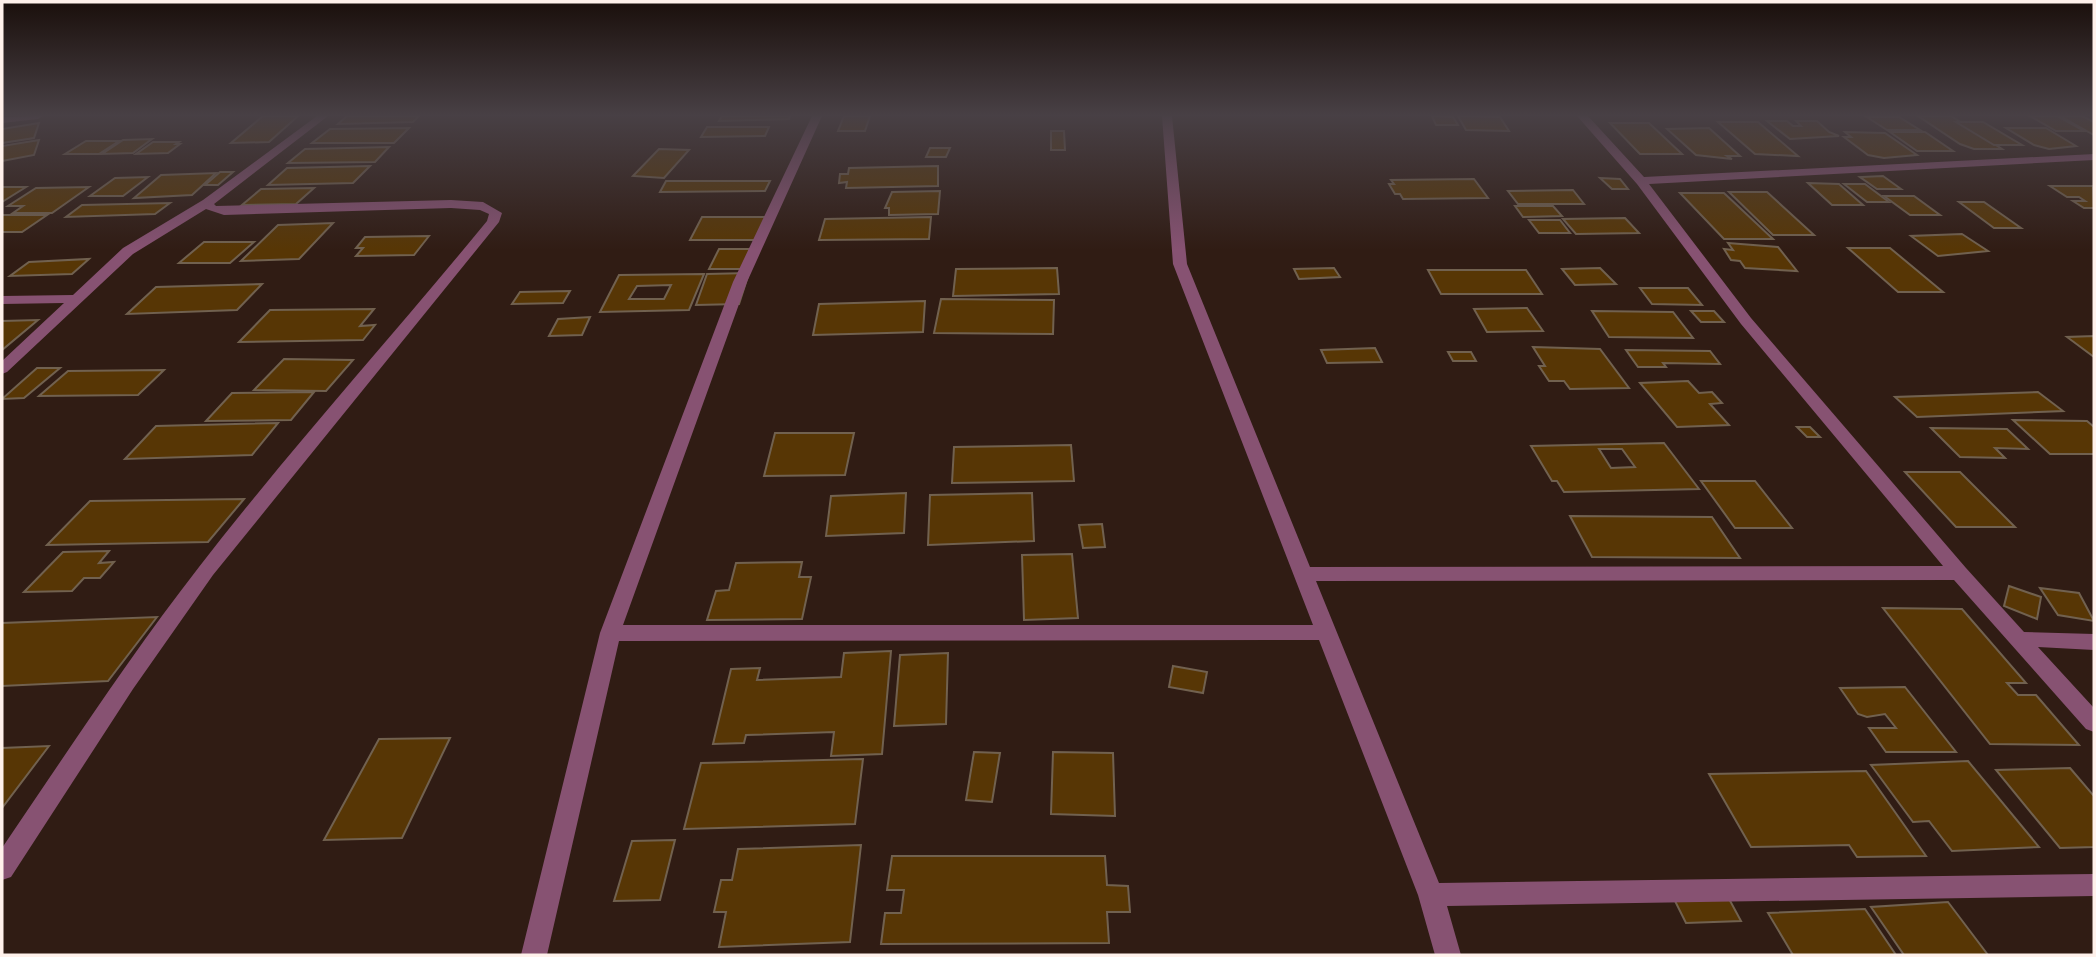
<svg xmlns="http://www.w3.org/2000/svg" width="2096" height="957" font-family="'Source Sans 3',sans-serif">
<rect width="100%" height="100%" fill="#301c14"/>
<g fill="#573605" stroke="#71614f" stroke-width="2" fill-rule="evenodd">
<polygon points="263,116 298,116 269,142 231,143"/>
<polygon points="347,116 419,116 413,122 338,124"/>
<polygon points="722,116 790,116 789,119 719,121"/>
<polygon points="844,116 870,116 865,131 838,131"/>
<polygon points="1432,116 1453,117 1458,125 1436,125"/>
<polygon points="1458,116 1500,117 1509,131 1466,130"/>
<polygon points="1918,116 1951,116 2002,149 1974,149 1960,144"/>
<polygon points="2030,116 2057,116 2084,131 2056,131"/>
<polygon points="2060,116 2082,116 2094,122 2094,135"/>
<polygon points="1867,117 1899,117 1920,130 1887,130"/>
<polygon points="1767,121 1787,121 1793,126 1801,126 1796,121 1817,121 1829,132 1839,136 1790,139"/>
<polygon points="1718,122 1758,122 1798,156 1755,154"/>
<polygon points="1956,122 1983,122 2022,145 1994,145"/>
<polygon points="39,123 34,138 2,143 2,129"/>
<polygon points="1610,123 1649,123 1682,154 1640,154"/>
<polygon points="707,127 769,127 765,136 701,137"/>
<polygon points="409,128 394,143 312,143 330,129"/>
<polygon points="1709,128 1740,156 1727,156 1732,159 1696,155 1667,129"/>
<polygon points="2006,128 2046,128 2076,146 2049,149 2034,145"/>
<polygon points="1051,131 1064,131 1065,150 1051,150"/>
<polygon points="1845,132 1885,133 1917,155 1884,158 1868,155 1844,137 1851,137"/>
<polygon points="1890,132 1925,132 1953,151 1917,151"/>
<polygon points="152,139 133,153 102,154 123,140"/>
<polygon points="39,140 34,155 2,161 2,146"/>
<polygon points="86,141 119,141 99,154 65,154"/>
<polygon points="153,142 179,142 176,144 180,144 168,153 136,154"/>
<polygon points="389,147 375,162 288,163 305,149"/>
<polygon points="930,148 950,148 946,157 926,157"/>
<polygon points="659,149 689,150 664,178 633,176"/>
<polygon points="370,166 353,183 268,185 287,168"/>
<polygon points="938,166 938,186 846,188 847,182 839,183 840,174 848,174 849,168"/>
<polygon points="220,172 233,172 218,185 205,185"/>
<polygon points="216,173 192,195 134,198 161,175"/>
<polygon points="1883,176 1901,189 1877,189 1860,177"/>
<polygon points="148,177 123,196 90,196 115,178"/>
<polygon points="1600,178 1620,179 1628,189 1612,189"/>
<polygon points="1474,179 1488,198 1403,199 1400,194 1395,194 1389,184 1394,184 1391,180"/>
<polygon points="666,181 770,181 765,191 660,192"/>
<polygon points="1808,183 1839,184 1863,205 1832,205"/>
<polygon points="1844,184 1865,184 1889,202 1867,202"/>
<polygon points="2050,186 2093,186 2094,208 2084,208 2073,201 2085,201 2079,197 2067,197"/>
<polygon points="2,187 26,187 2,202"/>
<polygon points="89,187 52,213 13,213 23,206 8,206 36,188"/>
<polygon points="314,188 296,204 242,205 261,189"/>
<polygon points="1573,190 1584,204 1518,204 1508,191"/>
<polygon points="940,191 938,214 889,215 889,208 885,208 892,192"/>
<polygon points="1729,192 1767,192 1814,235 1773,235"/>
<polygon points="1680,193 1724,193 1773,239 1724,239"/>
<polygon points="1884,196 1914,196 1940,215 1910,215"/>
<polygon points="1959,202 1984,202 2021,228 1994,228"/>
<polygon points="170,203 155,214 66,217 82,205"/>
<polygon points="1515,206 1553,206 1562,216 1523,217"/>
<polygon points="2,215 47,215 22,232 2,232"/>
<polygon points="702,217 767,217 756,240 690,240"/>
<polygon points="931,217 929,239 819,240 825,219"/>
<polygon points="1625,218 1639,233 1576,234 1563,219"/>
<polygon points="1529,220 1560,220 1570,233 1539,233"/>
<polygon points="333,223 299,259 241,261 278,225"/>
<polygon points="1962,234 1988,251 1938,256 1911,236"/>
<polygon points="429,236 414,255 356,256 363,248 356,248 365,237"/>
<polygon points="204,242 254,242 230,263 179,263"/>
<polygon points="1728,243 1778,247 1797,271 1745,268 1740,261 1731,260 1724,249 1733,250"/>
<polygon points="1848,248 1890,248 1943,292 1898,292"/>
<polygon points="719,249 756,249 747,269 709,269"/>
<polygon points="89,259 72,274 10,276 29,262"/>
<polygon points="1057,268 1059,294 953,296 956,269"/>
<polygon points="1334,268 1340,277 1299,279 1294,269"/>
<polygon points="1600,268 1616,284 1575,285 1562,269"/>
<polygon points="1428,270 1526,270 1542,294 1441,294"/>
<polygon points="749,273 739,304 696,305 707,274"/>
<path d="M704,274L689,310L600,312L619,275ZM671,285L664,299H629L637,286Z"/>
<polygon points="262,284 237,310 127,314 156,287"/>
<polygon points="1640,288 1688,288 1702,305 1652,304"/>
<polygon points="570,291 563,303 512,304 520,292"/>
<polygon points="941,299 1054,300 1053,334 934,333"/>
<polygon points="925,301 923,332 813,335 819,304"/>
<polygon points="1527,308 1543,331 1487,332 1474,309"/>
<polygon points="374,309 360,326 375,325 363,340 239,342 270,310"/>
<polygon points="1592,311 1673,312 1693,338 1609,337"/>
<polygon points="1691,311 1714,311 1724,322 1701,322"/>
<polygon points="590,317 582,335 549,336 558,319"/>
<polygon points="38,320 2,350 2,321"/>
<polygon points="2094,336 2094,357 2067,337"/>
<polygon points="1533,347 1600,349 1629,388 1570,389 1564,381 1549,381 1539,366 1545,366"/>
<polygon points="1375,348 1382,362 1327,363 1321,350"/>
<polygon points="1626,350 1710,351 1720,364 1663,363 1666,367 1638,367"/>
<polygon points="1448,352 1471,352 1476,361 1453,361"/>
<polygon points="284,359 353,360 326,391 254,390"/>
<polygon points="37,368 60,368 24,398 2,399"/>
<polygon points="164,370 138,395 39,396 68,371"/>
<polygon points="1688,381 1699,393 1712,392 1722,403 1710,404 1729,425 1677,427 1640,383"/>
<polygon points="314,392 291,420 206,421 232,393"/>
<polygon points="2038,392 2063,411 1917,417 1895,397"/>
<polygon points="2013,420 2087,421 2094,427 2094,454 2050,454"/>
<polygon points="278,423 252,455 125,459 156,426"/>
<polygon points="1797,427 1810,427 1820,437 1807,437"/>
<polygon points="1931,428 2007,429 2028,449 1995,448 2005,458 1960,457"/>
<polygon points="775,433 854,433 845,475 764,476"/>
<path d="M1664,443L1699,489L1564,492L1557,481H1552L1531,446ZM1599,449H1622L1635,467L1611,468Z"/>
<polygon points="1071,445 1074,481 952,483 954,447"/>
<polygon points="1905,472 1960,472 2015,527 1956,527"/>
<polygon points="1701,481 1755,481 1792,528 1735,528"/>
<polygon points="906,493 904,533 826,536 831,496"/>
<polygon points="1032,493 1034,541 928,545 930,495"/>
<polygon points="244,499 208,542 47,545 90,501"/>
<polygon points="1570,516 1712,517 1740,558 1592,557"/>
<polygon points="1102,524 1105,547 1083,548 1079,525"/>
<polygon points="109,551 99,563 114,562 100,578 84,578 72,591 24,592 63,552"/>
<polygon points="1072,554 1078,618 1024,620 1022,555"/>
<polygon points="802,562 799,577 811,577 802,619 707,620 716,591 729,590 736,563"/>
<polygon points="2009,586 2041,597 2037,619 2004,606"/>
<polygon points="2040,588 2079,593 2094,621 2058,615"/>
<polygon points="1883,608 1962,609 2026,683 2007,683 2018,695 2036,695 2079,745 1990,744"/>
<polygon points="157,617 108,681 2,686 2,623"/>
<polygon points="891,651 882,754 831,756 834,732 746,735 744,743 713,744 731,669 760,668 757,680 841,677 844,653"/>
<polygon points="948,653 946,724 894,726 900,655"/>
<polygon points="1173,666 1207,672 1203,693 1169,687"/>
<polygon points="1905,687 1956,752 1886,752 1869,728 1896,728 1885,714 1867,717 1858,714 1840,688"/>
<polygon points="450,738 402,838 324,840 379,739"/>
<polygon points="49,746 2,808 2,748"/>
<polygon points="974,752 1000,753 992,802 966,800"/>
<polygon points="1053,752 1113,753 1115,816 1051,814"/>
<polygon points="863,759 855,824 684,829 701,763"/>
<polygon points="1968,761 2039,847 1952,851 1929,821 1913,822 1871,765"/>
<polygon points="2070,768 2094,796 2094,847 2060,848 1996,770"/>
<polygon points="1866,771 1926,856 1857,857 1849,845 1751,847 1709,774"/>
<polygon points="675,840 660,900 614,901 632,841"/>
<polygon points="861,845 850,942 719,947 726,912 714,912 721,880 732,880 738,849"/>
<polygon points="892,856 1105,856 1107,885 1128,886 1130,912 1107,912 1109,943 881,944 885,913 901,913 904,890 887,890"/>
<polygon points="1728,897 1741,921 1686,923 1674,899"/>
<polygon points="1948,902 1988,955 1904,955 1871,907"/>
<polygon points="1865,909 1896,955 1793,955 1768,913"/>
</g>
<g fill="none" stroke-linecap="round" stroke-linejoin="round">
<g fill="#875272" fill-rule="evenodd">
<polygon points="43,116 38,119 2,123 2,117"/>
<path d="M317,116H328L214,204L216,206L451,200L483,202L502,213L499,222L213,575L133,689L11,877L2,880V848C66,754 129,657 199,567C291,448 392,337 487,221L489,214L480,210L451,208L224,215L206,209L133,254L7,372L2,374V361L64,303L2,304V296L73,295L123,248L203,200Z"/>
<polygon points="812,116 822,116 747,282 623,625 1313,625 1173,264 1162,116 1172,116 1187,264 1310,567 1943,566 1741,324 1637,184 1577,116 1588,116 1644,177 2094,154 2094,160 1649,184 1751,318 1966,568 2024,632 2094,634 2094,650 2038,647 2094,708 2094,732 2086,729 1954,580 1316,581 1439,883 2094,874 2094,896 1447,906 1461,955 1435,955 1418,895 1319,640 619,641 547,955 521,955 600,633 733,282"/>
</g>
</g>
<linearGradient id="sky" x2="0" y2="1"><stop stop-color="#1a0f0b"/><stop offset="0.46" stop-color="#484045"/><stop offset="1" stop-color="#484045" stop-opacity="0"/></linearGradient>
<rect width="2096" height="250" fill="url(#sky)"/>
<rect width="2096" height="957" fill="none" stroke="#fff1eb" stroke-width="7"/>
</svg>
